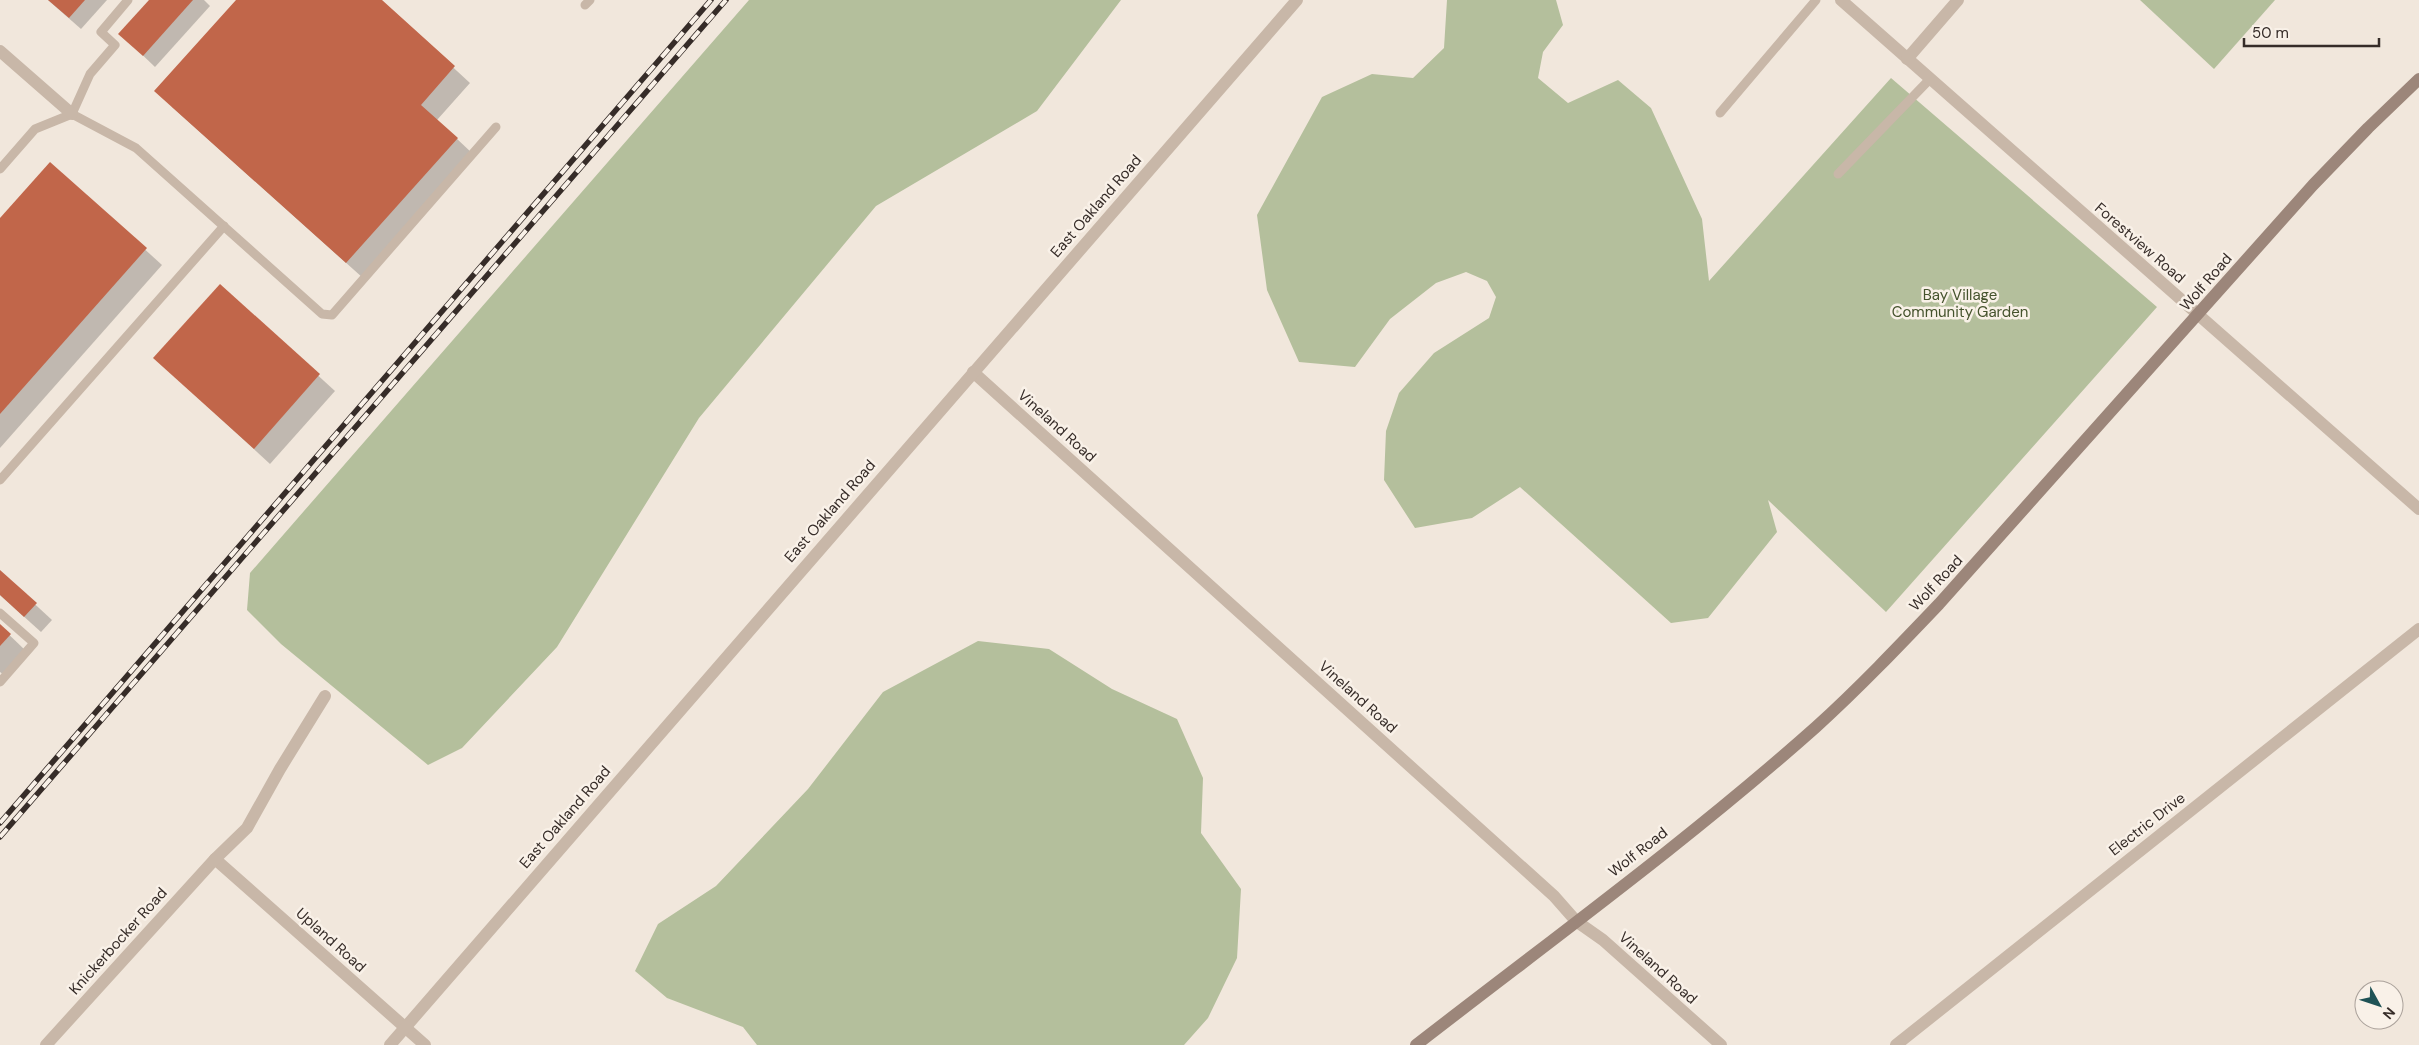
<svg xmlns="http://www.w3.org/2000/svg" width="2419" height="1045" font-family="'DM Sans',sans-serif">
<rect width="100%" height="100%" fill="#f1e7dc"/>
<g fill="#b4bf9c">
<polygon points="749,0 1121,0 1037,111 876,206 699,418 557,647 462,748 428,765 281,644 247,610 250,573"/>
<polygon points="1447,0 1556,0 1563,25 1543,52 1538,78 1568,103 1618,80 1651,108 1702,219 1709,281 1891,78 2157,307 1886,612 1768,500 1777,532 1708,618 1671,623 1520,487 1472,518 1415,528 1384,480 1386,431 1399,393 1434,353 1489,318 1496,297 1487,281 1466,272 1436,283 1390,319 1355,367 1299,362 1267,290 1257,215 1322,97 1372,74 1413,78 1444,48"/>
<polygon points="2140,0 2275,0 2214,69"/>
<polygon points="978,641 1049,649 1112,689 1177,719 1203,778 1201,833 1241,889 1237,958 1208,1018 1184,1045 757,1045 743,1027 667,998 635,971 658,924 716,886 808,789 883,692"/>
</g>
<g fill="#0003">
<polygon points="48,0 107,0 81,29"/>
<polygon points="150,0 204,0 210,6 155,67 132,45"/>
<polygon points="237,0 380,0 470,83 437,120 473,154 363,278 172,107"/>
<polygon points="50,163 162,265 0,448 0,220"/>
<polygon points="220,286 335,391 270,464 155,358"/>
<polygon points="0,572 52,620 41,632 0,595"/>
<polygon points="0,626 26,651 4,675 0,672"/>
</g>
<g fill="#c1664a">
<polygon points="48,0 85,0 69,18"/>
<polygon points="149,0 193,0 143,56 118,34"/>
<polygon points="236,0 382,0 455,66 421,105 458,138 346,263 154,91"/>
<polygon points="50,162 147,248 0,414 0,218"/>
<polygon points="220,284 320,374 254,449 153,358"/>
<polygon points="0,570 37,603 24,617 0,595"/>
<polygon points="0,624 11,634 0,646"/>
</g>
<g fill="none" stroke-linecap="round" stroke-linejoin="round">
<g stroke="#c8b7a8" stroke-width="9">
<polyline points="585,5 590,0"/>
<polyline points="1720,113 1816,0"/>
<polyline points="72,114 136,148 322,314 332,315 496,127"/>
<polyline points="0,169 35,129 72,114 90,74 115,45 101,32 128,0"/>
<polyline points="1838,174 1929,80"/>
<polyline points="0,480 224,226"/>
<polyline points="0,613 34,643 0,682"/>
</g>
<g stroke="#c8b7a8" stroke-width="12">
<polyline points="1841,0 2419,509"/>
<polyline points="0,51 72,114"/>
<polyline points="1907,59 1958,0"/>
<polyline points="973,372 1554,896 1576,921 1603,940 1721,1045"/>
<polyline points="215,859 425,1045"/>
<polyline points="46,1045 215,859 247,828 280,769 325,696"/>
<polyline points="390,1045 1297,0"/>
<polyline points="1896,1045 2419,629"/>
</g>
<path stroke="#9c867a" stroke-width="12" d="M1416,1045C1550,941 1689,840 1816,727C1859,688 1899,646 1939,604L2313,185L2368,128L2419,79"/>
<defs>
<g id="rail">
<polyline points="0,823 711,0"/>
<polyline points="0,837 726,0"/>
</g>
</defs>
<use href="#rail" stroke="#362c28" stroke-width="5.5"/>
<use href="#rail" stroke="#f9f1e8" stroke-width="4" stroke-dasharray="11" stroke-linecap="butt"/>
</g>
<g text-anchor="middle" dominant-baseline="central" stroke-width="5" stroke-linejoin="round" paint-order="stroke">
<g font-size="15" fill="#362c28" stroke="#f9f1e8">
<text transform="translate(1096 206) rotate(-49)">East Oakland Road</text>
<text transform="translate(2140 243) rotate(41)">Forestview Road</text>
<text transform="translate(2206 282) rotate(-49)">Wolf Road</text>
<text transform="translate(1057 426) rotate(42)">Vineland Road</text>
<text transform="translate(830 511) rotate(-49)">East Oakland Road</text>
<text transform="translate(1936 583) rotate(-47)">Wolf Road</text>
<text transform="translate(1358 697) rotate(42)">Vineland Road</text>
<text transform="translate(565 817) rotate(-49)">East Oakland Road</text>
<text transform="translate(2147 824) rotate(-38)">Electric Drive</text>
<text transform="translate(1638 852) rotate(-38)">Wolf Road</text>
<text transform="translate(331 940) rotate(42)">Upland Road</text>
<text transform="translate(118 941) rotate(-48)">Knickerbocker Road</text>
<text transform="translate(1658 968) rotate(42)">Vineland Road</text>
</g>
<g font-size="15" fill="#45532d" stroke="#f9f1e8">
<text x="1960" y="295">Bay Village<tspan x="1960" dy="17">Community Garden</tspan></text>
</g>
</g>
<g transform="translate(2379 1005) rotate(130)"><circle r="24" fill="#f9f1e8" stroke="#aba29b"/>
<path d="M0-4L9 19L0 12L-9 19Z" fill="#1f5255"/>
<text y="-8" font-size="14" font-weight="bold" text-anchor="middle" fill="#362c28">N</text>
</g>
<path d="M2244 38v8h135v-8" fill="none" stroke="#362c28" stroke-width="2.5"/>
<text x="2252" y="38" font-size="15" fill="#362c28" stroke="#f9f1e8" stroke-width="4" paint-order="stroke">50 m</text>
</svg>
